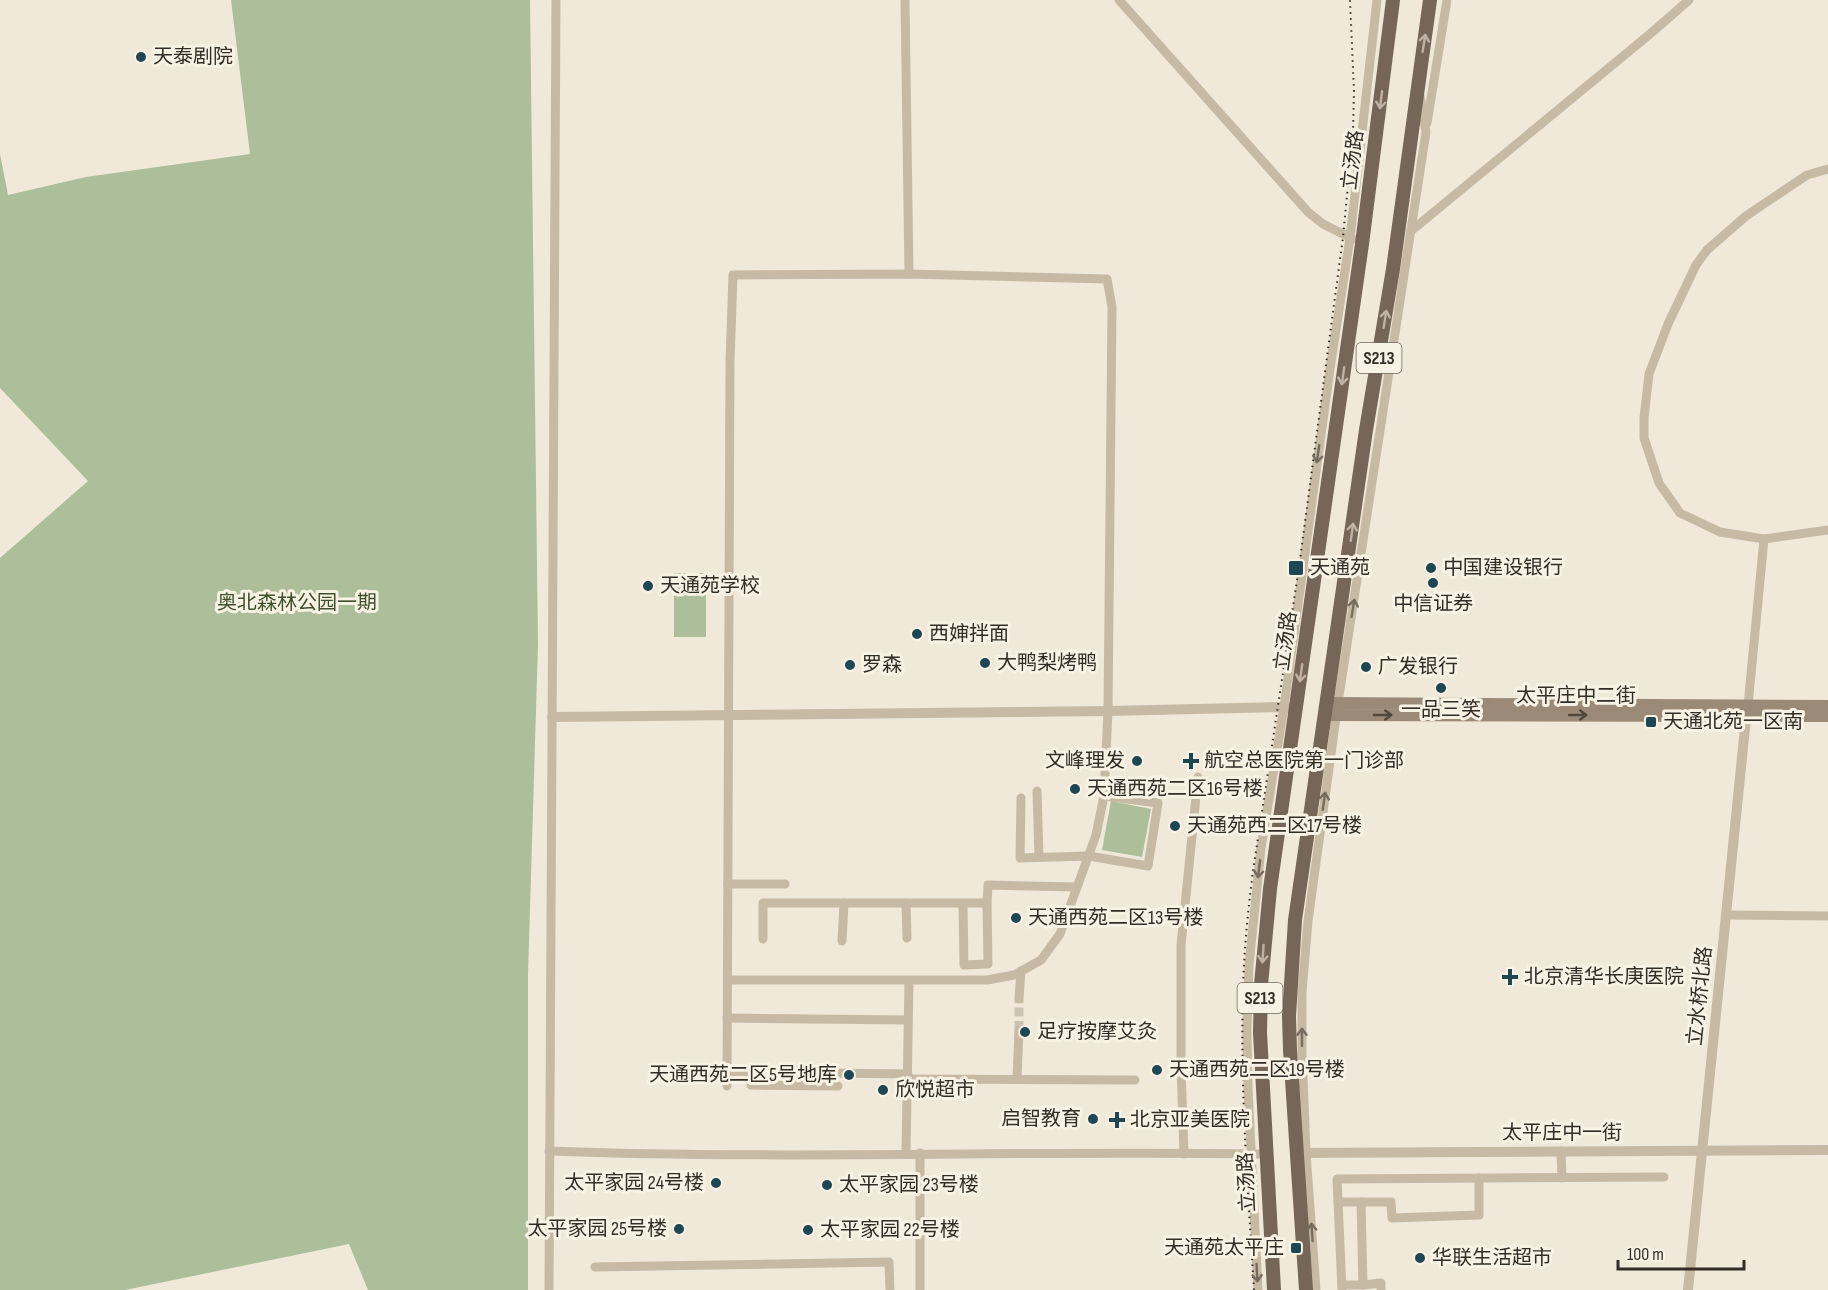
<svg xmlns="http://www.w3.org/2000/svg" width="1828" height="1290" font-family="'Sofia Sans Condensed','Noto Sans SC',sans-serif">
<rect width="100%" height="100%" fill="#f0e9d9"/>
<g fill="#acbe9a">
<polygon points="231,0 530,0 538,644 528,975 528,1290 368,1290 349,1244 125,1290 0,1290 0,558 88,481 0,388 0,154 8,195 86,177 250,154"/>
<rect x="674" y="573" width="32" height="64"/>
<polygon points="1111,801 1151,809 1142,857 1102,850"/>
</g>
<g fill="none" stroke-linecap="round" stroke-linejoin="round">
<polyline stroke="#cac3b5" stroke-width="9" stroke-dasharray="9 4.5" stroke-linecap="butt" points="1019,1030 1019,999"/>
<g stroke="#c7baa5" stroke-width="9">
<polyline points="905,0 909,274"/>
<polyline points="1119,0 1308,212 1323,224 1353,239"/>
<polyline points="1427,123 1447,0"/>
<polyline points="1828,169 1807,175 1746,216 1707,250 1696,265 1668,324 1649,374 1644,418 1644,438 1659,483 1680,513 1720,532 1764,539 1828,530"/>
<polyline points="1411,231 1650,34 1689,0"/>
<polyline points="1748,705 1764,539"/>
<polyline points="1037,791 1039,857"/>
<polyline points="1021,798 1020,858 1089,856 1148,866 1158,803 1104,796"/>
<polyline points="728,884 785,884"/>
<polyline points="906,903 907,938"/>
<polyline points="963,904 964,965 988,964 987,903"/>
<polyline points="1727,915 1828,916"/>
<polyline points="763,939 763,903 987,903 988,885 1077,887"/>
<polyline points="842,941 844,903"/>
<polyline points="1019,999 1021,971"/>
<polyline points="727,1018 908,1020"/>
<polyline points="727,1072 748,1072 751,1085 838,1086"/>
<polyline points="829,1073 908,1074"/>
<polyline points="908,1079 1135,1080"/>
<polyline points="1017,1079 1019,1030"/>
<polyline points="727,1086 730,362 733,275 909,274 1107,279 1112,307 1108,711 1104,796 1096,835 1060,934 1041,960 1014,975 987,980 728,980"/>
<path d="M549,1151C787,1160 1027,1150 1265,1154"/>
<polyline points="1561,1151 1562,1178"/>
<polyline points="906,1153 909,981"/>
<polyline points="920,1153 920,1290"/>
<polyline points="1184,1154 1181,1067 1181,945 1198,777"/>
<polyline points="1338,1202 1361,1202"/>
<polyline points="595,1267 889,1262 890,1290"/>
<polyline points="1342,1285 1363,1285 1361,1202 1391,1202 1392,1218 1479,1215 1479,1178"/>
<polyline points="1363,1285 1381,1283 1381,1290"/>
<polyline points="549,1290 556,0"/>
<polyline points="1258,1290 1248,1088 1247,1030 1249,965 1261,848 1284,707 1330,369 1350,238 1377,0"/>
<polyline points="1316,1290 1306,1153 1302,1053 1302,992 1308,921 1338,703 1426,132 1420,96"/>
<polyline points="1342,1290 1337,1179 1664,1177"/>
</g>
<g stroke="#c7baa5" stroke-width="10">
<polyline points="552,717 1108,711 1284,707 1296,709"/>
<polyline points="1296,1153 1828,1150"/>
<polyline points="1688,1290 1747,708"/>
</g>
<g stroke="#9b8a77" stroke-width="12">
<polyline points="1326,703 1828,706"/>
<polyline points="1325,715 1828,716"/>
</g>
<g stroke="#756658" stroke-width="14">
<polyline points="1274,1290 1260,1033 1261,985 1270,889 1362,244 1393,0"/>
<polyline points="1306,1290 1290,1050 1289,1016 1295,920 1366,430 1393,269 1430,0"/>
</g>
<path stroke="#332d26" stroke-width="2" stroke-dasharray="1.5 4.5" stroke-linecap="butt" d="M1254,1290C1248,1190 1240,1090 1243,989C1244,950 1248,910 1253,871L1299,567L1343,237L1353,133L1354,91L1350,0"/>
</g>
<defs><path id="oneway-shaft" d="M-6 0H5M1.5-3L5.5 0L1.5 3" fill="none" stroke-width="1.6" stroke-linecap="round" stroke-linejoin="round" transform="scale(1.5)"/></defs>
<g stroke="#bdb3a6">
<use href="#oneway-shaft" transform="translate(1424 43) rotate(-81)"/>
<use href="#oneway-shaft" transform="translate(1381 100) rotate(97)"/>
<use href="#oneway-shaft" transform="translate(1385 319) rotate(-81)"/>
<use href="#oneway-shaft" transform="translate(1343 376) rotate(98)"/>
<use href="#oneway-shaft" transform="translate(1352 532) rotate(-82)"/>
<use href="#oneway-shaft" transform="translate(1301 673) rotate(98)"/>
<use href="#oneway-shaft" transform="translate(1263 954) rotate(94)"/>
</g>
<g stroke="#766c5f">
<use href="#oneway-shaft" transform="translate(1318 454) rotate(98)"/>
<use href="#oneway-shaft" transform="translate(1353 608) rotate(-81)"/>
<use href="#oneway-shaft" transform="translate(1324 801) rotate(-82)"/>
<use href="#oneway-shaft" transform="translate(1259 869) rotate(97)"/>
<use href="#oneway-shaft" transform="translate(1302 1037) rotate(-90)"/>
<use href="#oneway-shaft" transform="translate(1312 1232) rotate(-94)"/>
<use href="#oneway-shaft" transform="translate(1257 1273) rotate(87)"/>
</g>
<g stroke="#52493e">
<use href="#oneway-shaft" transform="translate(1383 715)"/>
<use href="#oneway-shaft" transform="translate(1578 715)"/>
</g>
<g fill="#1e4753" stroke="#f8f2e5" stroke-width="2">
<circle cx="141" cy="57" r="6"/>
<rect x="1288" y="560" width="16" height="16" rx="3"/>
<circle cx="1431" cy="568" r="6"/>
<circle cx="1433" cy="583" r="6"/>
<circle cx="648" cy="586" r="6"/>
<circle cx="917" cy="634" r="6"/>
<circle cx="985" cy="663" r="6"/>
<circle cx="850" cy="665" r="6"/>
<circle cx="1366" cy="667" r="6"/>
<circle cx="1441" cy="688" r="6"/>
<rect x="1645" y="716" width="12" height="12" rx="3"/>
<circle cx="1137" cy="761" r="6"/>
<path d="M1188 752h6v6h6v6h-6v6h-6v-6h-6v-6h6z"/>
<circle cx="1075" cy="789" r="6"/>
<circle cx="1175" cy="826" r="6"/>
<circle cx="1016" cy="918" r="6"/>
<path d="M1507 968h6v6h6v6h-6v6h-6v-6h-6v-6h6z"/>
<circle cx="1025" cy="1032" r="6"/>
<circle cx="1157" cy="1070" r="6"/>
<circle cx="849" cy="1075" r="6"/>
<circle cx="883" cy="1090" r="6"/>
<circle cx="1093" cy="1119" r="6"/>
<path d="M1114 1111h6v6h6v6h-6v6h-6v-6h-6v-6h6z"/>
<circle cx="716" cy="1183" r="6"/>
<circle cx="827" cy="1185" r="6"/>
<circle cx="679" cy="1229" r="6"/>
<circle cx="808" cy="1230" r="6"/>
<rect x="1290" y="1242" width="12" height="12" rx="3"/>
<circle cx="1420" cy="1258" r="6"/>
</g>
<g text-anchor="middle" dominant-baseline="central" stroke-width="6" stroke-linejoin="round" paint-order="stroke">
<g fill="#f8f2e5" stroke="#6e685f" stroke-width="1.5">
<rect x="1356.5" y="343" width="45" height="30" rx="4.5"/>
<rect x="1237.5" y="983" width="45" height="30" rx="4.5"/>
</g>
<g font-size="18" font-weight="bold" fill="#332d26">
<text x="1379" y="358">S213</text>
<text x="1260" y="998">S213</text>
</g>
<g font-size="20" fill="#332d26" stroke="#f8f2e5" text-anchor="start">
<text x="153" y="57">天泰剧院</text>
<text x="1310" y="568">天通苑</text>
<text x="1443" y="568">中国建设银行</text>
<text x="660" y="586">天通苑学校</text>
<text x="1433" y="604" text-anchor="middle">中信证券</text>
<text x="929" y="634">西婶拌面</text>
<text x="997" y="663">大鸭梨烤鸭</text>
<text x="862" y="665">罗森</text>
<text x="1378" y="667">广发银行</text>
<text x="1441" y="710" text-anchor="middle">一品三笑</text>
<text x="1663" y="722">天通北苑一区南</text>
<text x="1125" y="761" text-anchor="end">文峰理发</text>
<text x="1204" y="761">航空总医院第一门诊部</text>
<text x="1087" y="789">天通西苑二区16号楼</text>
<text x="1187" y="826">天通苑西二区17号楼</text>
<text x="1028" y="918">天通西苑二区13号楼</text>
<text x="1524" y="977">北京清华长庚医院</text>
<text x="1037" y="1032">足疗按摩艾灸</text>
<text x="1169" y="1070">天通西苑二区19号楼</text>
<text x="837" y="1075" text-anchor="end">天通西苑二区5号地库</text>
<text x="895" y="1090">欣悦超市</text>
<text x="1081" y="1119" text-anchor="end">启智教育</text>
<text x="1130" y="1120">北京亚美医院</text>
<text x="704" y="1183" text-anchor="end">太平家园 24号楼</text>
<text x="839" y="1185">太平家园 23号楼</text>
<text x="667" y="1229" text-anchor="end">太平家园 25号楼</text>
<text x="820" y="1230">太平家园 22号楼</text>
<text x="1284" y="1248" text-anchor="end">天通苑太平庄</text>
<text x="1432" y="1258">华联生活超市</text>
</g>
<g font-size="20" fill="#332d26" stroke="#f8f2e5">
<text transform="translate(1353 160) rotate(-83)">立汤路</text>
<text transform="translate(1286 641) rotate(-82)">立汤路</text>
<text x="1576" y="696">太平庄中二街</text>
<text transform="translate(1700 996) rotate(-84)">立水桥北路</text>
<text x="1562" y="1133">太平庄中一街</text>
<text transform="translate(1247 1182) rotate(-93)">立汤路</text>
</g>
<g font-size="20" fill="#3d512b" stroke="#f8f2e5">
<text x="297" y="603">奥北森林公园一期</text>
</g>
</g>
<path d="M1618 1260v9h126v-9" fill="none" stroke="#332d26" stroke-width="3"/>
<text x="1627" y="1260" font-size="18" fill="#332d26" stroke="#f8f2e5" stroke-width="4.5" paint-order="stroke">100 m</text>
</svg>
